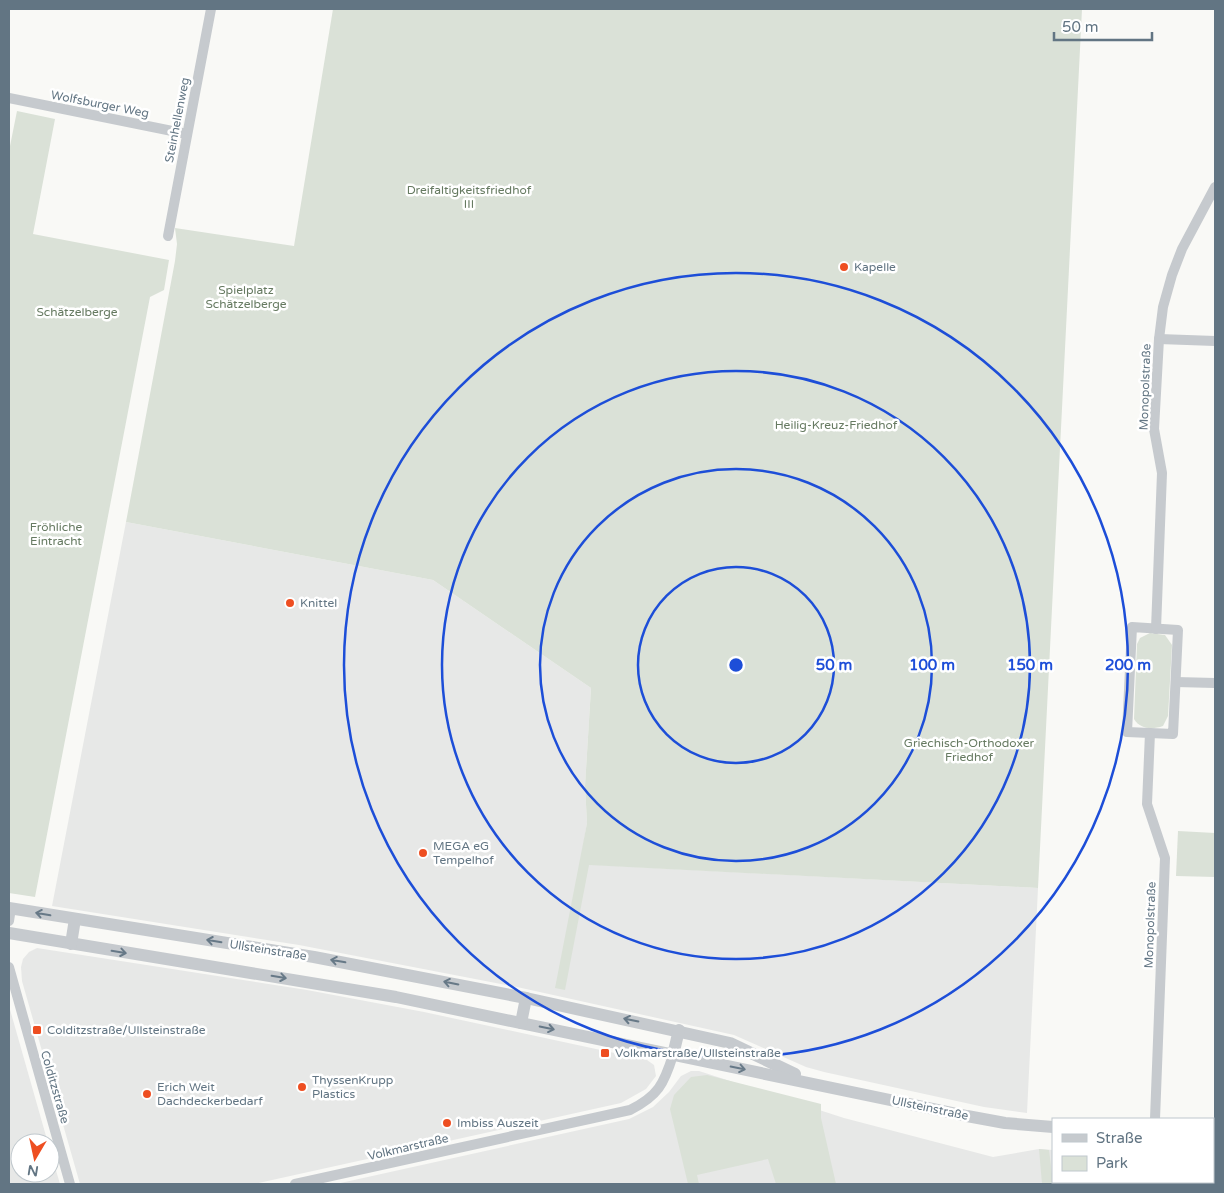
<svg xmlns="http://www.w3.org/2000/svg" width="1224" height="1193" font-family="'Varela Round',sans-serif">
<rect width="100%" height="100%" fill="#f9f9f6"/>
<g fill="#e7e8e7">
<polygon points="126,522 433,580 591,688 585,786 587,823 580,864 1038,888 1027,1113 984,1107 824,1072 806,1067 734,1035 517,987 299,945 52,906"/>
<polygon points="37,948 307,990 424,1012 647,1060 654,1065 656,1076 646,1089 621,1103 254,1184 80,1184 22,981 21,967 23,959 29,952"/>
<polygon points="9,1006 48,1143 20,1143 20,1173 50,1173 50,1150 60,1184 9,1184"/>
<polygon points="691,1071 699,1071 844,1118 993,1157 1039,1149 1053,1150 1053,1182 1213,1182 1213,1144 1215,1144 1215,1184 336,1184 629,1119 653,1107 669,1092 681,1076"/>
</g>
<g fill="#dae1d7">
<polygon points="333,9 1082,9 1038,888 589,865 565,990 555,988 587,823 585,786 591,688 433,580 126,522 175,261 177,244 175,228 294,246"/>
<polygon points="17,111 55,119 33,234 169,260 164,290 150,297 35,897 9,893 9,151"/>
<path d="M1150,633L1165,635L1172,645L1168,716L1163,726C1152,730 1140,729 1134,719L1137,644L1140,638Z"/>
<polygon points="1178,831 1215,833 1215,877 1176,876"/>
<polygon points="707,1075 821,1104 821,1118 836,1184 776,1184 768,1159 697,1175 699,1184 688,1184 670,1109 674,1095 691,1077"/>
<polygon points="1039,1149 1049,1150 1053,1182 1056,1184 1042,1184"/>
</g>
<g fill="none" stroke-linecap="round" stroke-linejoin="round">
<g stroke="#c6cace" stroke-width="10">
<polyline points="9,98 187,134"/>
<polyline points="168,236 211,9"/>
<polyline points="1159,339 1215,341"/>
<polygon points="1132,627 1178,630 1173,734 1127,732"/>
<polyline points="1156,629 1162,473 1154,429 1159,339 1163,307 1172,275 1182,249 1215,187"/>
<polyline points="1176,682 1215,683"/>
<polyline points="1150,733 1147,804 1165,858 1155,1119"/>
<polyline points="9,921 11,908"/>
<polyline points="9,967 70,1184"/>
<path d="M295,1184L630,1110C658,1096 664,1084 673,1055"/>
</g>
<g stroke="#c6cace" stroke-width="12">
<polyline points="9,908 314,957 526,998 730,1043 795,1074"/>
<polyline points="9,933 396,997 967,1116 1005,1123 1053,1127"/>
<polyline points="71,944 75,919"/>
<polyline points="521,1023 526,998"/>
<polyline points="673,1055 679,1030"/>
<polyline points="1213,1127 1215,1127"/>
</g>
</g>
<defs><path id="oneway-shaft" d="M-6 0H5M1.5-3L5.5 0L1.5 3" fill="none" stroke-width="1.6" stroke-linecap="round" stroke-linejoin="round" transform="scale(1.25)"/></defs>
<g stroke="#677987">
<use href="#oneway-shaft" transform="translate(43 914) rotate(-170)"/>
<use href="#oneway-shaft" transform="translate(214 941) rotate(-171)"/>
<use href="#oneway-shaft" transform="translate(119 952) rotate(9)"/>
<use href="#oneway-shaft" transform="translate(338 961) rotate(-170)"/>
<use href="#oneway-shaft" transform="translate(279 977) rotate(9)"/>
<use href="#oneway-shaft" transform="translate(451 983) rotate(-169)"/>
<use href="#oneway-shaft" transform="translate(631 1020) rotate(-168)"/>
<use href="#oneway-shaft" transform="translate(547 1028) rotate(12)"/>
<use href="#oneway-shaft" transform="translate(738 1068) rotate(11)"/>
</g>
<g fill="none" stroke="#1d4ed8" stroke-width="2.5">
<circle cx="736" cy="665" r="98"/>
<circle cx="736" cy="665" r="196"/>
<circle cx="736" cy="665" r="294"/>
<circle cx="736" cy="665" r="392"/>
</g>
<g fill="#ee4e21" stroke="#fff" stroke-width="2">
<circle cx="844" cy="267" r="5"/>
<circle cx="290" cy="603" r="5"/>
<circle cx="423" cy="853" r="5"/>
<rect x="32" y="1025" width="10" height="10" rx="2.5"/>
<rect x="600" y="1048" width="10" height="10" rx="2.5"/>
<circle cx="302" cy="1087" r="5"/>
<circle cx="147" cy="1094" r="5"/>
<circle cx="447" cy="1123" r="5"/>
</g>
<g text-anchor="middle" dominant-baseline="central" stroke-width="5" stroke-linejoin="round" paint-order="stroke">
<g font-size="12" fill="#627583" stroke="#fff">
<text transform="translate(100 104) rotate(11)">Wolfsburger Weg</text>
<text transform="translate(177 120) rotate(-79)">Steinhellenweg</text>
<text transform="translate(1145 387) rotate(-88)">Monopolstraße</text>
<text transform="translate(1150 925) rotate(-88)">Monopolstraße</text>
<text transform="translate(268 950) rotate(9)">Ullsteinstraße</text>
<text transform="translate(55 1087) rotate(74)">Colditzstraße</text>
<text transform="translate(930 1108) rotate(12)">Ullsteinstraße</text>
<text transform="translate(408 1147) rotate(-13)">Volkmarstraße</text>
</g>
<g font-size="12" fill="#667a61" stroke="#fff">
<text x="469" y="190">Dreifaltigkeitsfriedhof<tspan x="469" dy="14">III</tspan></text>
<text x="246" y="290">Spielplatz<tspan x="246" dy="14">Schätzelberge</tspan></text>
<text x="77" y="312">Schätzelberge</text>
<text x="836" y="425">Heilig-Kreuz-Friedhof</text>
<text x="56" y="527">Fröhliche<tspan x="56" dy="14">Eintracht</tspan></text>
<text x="969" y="743">Griechisch-Orthodoxer<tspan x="969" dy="14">Friedhof</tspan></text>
</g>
<g font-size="12" fill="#627583" stroke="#fff" text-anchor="start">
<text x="854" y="267">Kapelle</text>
<text x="300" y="603">Knittel</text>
<text x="433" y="846">MEGA eG<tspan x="433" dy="14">Tempelhof</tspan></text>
<text x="47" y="1030">Colditzstraße/Ullsteinstraße</text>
<text x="615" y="1053">Volkmarstraße/Ullsteinstraße</text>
<text x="312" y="1080">ThyssenKrupp<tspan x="312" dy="14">Plastics</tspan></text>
<text x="157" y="1087">Erich Weit<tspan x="157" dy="14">Dachdeckerbedarf</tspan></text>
<text x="457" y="1123">Imbiss Auszeit</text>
</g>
</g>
<circle cx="736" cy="665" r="8" fill="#1d4ed8" stroke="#fff" stroke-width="2.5"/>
<g font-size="15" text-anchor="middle" font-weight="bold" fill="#1d4ed8" stroke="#fff" stroke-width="5" stroke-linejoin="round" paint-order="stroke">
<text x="834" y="670">50 m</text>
<text x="932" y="670">100 m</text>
<text x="1030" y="670">150 m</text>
<text x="1128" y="670">200 m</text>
</g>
<rect width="1224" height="1193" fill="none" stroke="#627583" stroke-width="20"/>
<rect x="1052" y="1118" width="162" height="65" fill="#ffffff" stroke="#c0c8cd"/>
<rect x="1062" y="1134" width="25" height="8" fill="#c6cace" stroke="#c0c8cd"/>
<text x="1096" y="1143" font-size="15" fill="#627583">Straße</text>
<rect x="1062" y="1156" width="25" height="15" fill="#dae1d7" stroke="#c0c8cd"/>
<text x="1096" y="1168" font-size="15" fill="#627583">Park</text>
<g transform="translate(35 1158) rotate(189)"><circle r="24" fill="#ffffff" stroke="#c0c8cd"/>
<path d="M0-4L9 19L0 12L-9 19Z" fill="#ee4e21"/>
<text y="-8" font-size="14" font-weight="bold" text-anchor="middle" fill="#627583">N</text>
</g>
<path d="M1054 32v8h98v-8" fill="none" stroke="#627583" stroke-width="2.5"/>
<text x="1062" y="32" font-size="15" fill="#627583" stroke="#ffffff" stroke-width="4" paint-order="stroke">50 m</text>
</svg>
